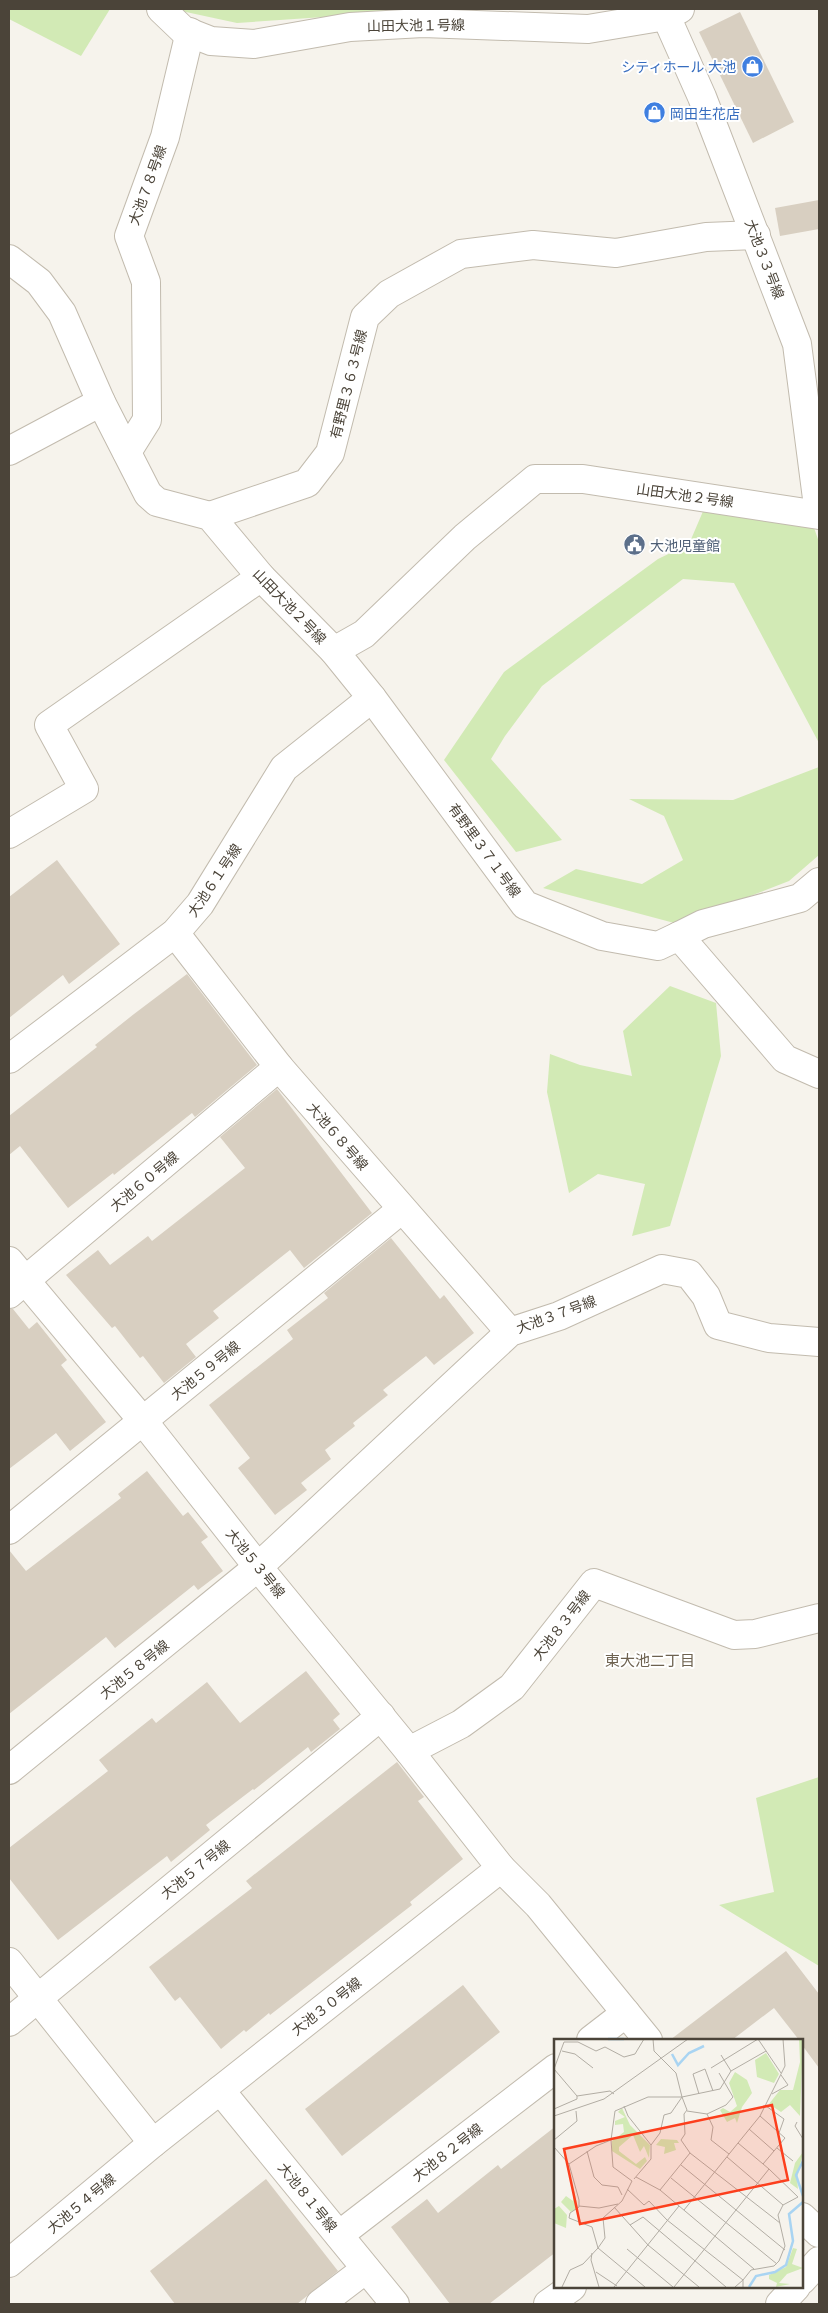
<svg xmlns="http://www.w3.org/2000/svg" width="828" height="2313" font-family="'Golos Text','Noto Sans JP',sans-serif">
<rect width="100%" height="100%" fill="#f6f3ec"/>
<g fill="#d2eab5">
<polygon points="9,9 110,9 81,56 9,19"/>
<polygon points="172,9 411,9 412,11 237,23"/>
<polygon points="704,509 813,525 819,542 819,743 734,583 683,579 542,686 505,736 491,759 562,840 516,852 444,760 504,672 658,559 689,544"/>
<polygon points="819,767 819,855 789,881 678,924 543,888 576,869 642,884 683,860 664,816 629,799 733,800"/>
<polygon points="670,986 716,1003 721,1056 670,1226 632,1236 645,1184 598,1174 569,1193 547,1092 550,1054 580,1065 632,1076 623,1031"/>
<polygon points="819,1777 819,1966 719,1905 774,1892 756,1798"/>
</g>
<g fill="#d8cfc1">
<polygon points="740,12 794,122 753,143 699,32"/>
<polygon points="819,200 819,229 780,236 775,208"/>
<polygon points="57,860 120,944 69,984 63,975 9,1018 9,897"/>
<polygon points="187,974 257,1065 195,1117 192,1113 114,1175 113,1173 68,1208 20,1146 9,1155 9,1116 97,1047 95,1045 134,1014"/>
<polygon points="277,1089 372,1213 304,1268 290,1250 213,1311 219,1318 186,1344 196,1357 164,1383 143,1356 140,1358 115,1326 112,1328 66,1275 98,1250 110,1265 148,1236 152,1241 245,1168 220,1137"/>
<polygon points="391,1238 440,1299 444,1295 474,1333 434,1365 426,1356 383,1390 388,1395 353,1423 355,1426 325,1450 331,1459 301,1483 307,1490 275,1515 238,1468 250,1458 209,1405 293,1339 287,1330 328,1298 324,1293"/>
<polygon points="9,1309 13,1309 29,1329 37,1322 67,1360 61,1365 106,1422 70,1451 56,1433 9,1469"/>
<polygon points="147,1471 183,1516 188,1512 208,1537 201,1542 223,1571 198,1590 194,1585 115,1648 106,1637 9,1714 9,1550 26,1571 121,1498 118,1494"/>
<polygon points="306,1671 340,1714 333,1720 340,1729 311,1752 308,1747 254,1790 253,1789 206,1825 210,1830 171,1862 167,1856 58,1940 9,1878 9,1848 108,1771 99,1760 152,1718 156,1723 207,1682 240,1723"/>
<polygon points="397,1762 424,1797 418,1801 463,1859 410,1902 412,1905 390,1922 270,2015 269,2013 246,2032 244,2030 221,2049 180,1997 175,2001 149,1967 252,1888 246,1881"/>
<polygon points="786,1951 819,1994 819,2068 802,2045 802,2040 799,2040 774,2008 732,2040 670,2040"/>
<polygon points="463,1985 500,2032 342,2156 305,2109"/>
<polygon points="556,2126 556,2252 489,2304 450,2304 391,2227 427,2199 438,2213 498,2165 501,2169"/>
<polygon points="266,2179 338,2271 297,2304 175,2304 150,2271"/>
</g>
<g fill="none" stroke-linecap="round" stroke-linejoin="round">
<defs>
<g id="minor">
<polyline points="161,9 183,30 211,41 254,44 350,27 423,23 588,29 666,16 680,9"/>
<polyline points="666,16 702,97 797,344 819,514"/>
<polyline points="9,259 39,282 62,313 101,402 148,494 157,502 210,516 261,577 334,651 364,634 465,537 535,479 583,479 819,515"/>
<polyline points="9,451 101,402"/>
<polyline points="127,452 147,420 146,282 129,236 165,137 190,32"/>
<polyline points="210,516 307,483 330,453 365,317 389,294 461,254 533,245 616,253 706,237 756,235"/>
<polyline points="334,651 372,698 525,905 602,936 658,946 679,936 785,1059 819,1074"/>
<polyline points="9,834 84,789 49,725 261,577"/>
<polyline points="175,933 279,1067 510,1332"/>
<polyline points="679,936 703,924 800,898 819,882"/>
<polyline points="9,1059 175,933 200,904 284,768 372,698"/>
<polyline points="9,1261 143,1421 258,1567 409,1751 501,1868"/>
<polyline points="9,1294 279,1067"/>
<polyline points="9,1530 402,1209"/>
<polyline points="409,1751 461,1724 512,1687 594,1583 734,1635 755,1634 819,1618"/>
<polyline points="9,1770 258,1567 510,1332 559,1316 662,1269 689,1274 706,1296 718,1325 769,1338 819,1342"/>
<polyline points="9,1962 153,2143 501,1868 538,1905 648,2040"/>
<polyline points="9,2022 381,1716"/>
<polyline points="591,2040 626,2013"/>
<polyline points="220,2090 395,2304"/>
<polyline points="802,2217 819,2233"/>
<polyline points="339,2235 556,2068"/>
<polyline points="9,2263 153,2143"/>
<polyline points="802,2280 819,2261"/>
<polyline points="320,2304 366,2269"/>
<polyline points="548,2304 572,2287"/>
<polyline points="780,2304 796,2287"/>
</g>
</defs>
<use href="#minor" stroke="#c2bbae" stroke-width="30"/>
<use href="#minor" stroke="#fff" stroke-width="28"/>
</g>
<defs>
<symbol id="shop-disc" viewBox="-11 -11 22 22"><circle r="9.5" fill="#3f7fe0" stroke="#fff"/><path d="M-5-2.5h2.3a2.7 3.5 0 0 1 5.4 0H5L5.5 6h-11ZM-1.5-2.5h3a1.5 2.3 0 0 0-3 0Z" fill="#fff"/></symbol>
<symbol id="civic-disc" viewBox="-11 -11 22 22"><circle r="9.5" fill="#5c6f8a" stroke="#fff"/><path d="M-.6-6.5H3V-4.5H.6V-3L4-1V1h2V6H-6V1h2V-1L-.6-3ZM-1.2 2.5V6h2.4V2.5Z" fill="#fff"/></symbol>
</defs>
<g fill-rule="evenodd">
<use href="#shop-disc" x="740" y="54" width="25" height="25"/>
<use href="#shop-disc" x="642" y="100" width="25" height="25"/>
<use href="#civic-disc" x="622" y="532" width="25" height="25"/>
</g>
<g text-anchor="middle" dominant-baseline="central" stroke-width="4" stroke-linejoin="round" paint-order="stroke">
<g font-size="14" fill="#4b4439" stroke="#fff">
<text transform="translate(416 25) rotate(-1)">山田大池１号線</text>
<text transform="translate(147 185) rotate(-70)">大池７８号線</text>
<text transform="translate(765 259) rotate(69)">大池３３号線</text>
<text transform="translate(348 384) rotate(-76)">有野里３６３号線</text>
<text transform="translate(685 495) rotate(8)">山田大池２号線</text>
<text transform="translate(290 606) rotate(46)">山田大池２号線</text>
<text transform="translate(485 850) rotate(54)">有野里３７１号線</text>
<text transform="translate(214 880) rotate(-56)">大池６１号線</text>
<text transform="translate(338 1136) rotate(49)">大池６８号線</text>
<text transform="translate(144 1181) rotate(-40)">大池６０号線</text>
<text transform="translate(556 1314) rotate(-20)">大池３７号線</text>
<text transform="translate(205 1370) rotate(-39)">大池５９号線</text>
<text transform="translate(256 1563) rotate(51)">大池５３号線</text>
<text transform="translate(561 1625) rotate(-52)">大池８３号線</text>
<text transform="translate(134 1669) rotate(-39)">大池５８号線</text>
<text transform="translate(195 1869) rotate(-39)">大池５７号線</text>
<text transform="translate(326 2006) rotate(-38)">大池３０号線</text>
<text transform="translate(447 2152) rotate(-38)">大池８２号線</text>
<text transform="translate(308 2197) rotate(51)">大池８１号線</text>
<text transform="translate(81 2203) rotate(-40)">大池５４号線</text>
</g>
<g font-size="14" fill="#366cbe" stroke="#fff" text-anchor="end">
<text x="736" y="66">シティホール 大池</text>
<text x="670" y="113" text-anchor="start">岡田生花店</text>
</g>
<g font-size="14" fill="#4e5e75" stroke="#fff" text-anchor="start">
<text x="650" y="545">大池児童館</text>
</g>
<g font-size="15" fill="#6e6250" stroke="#fff">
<text x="650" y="1660">東大池二丁目</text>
</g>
</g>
<g transform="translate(554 2039)">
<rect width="249" height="249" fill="#f6f3ec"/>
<path d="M245,0H249L246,77L236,66L227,73L215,65L226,51H239L246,23ZM212,14L225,35L220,44L203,38L201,21ZM181,33L193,41L198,54L188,68L183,84L181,79L173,83L166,71L169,69L176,73L183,67L175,44ZM68,69L76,86L96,106L95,119L90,107L86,113L79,96L65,108V112L82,125L91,118L93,122L86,130L58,112V102L70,93L69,85L61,86V82L71,78L64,73ZM107,100L123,101L125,104H120L122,111L110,115L111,108L102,106ZM249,113L243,140L244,150L236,144L241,124ZM19,147L24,169L17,173L7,163L12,157L19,162ZM5,167L13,176L12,189L0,184V170ZM239,209L243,210L238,225L249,229L233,235L225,244L236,245L222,248L223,244L215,240V236L232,228Z" fill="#d2eab5"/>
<path fill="none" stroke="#a9d4f2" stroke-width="2.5" d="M54,0H70M118,15L124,26L135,14L150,7M249,122L242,136L249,157M195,248L202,237L221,233L232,226L239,202L235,175L249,163"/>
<path fill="none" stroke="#b2ada4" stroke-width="1" d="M8,12L21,15L39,29M167,16L177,32M157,29L204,0L227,34M0,30L10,3H24L42,12L51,8L70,18L81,15L90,0M0,30L23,57L56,52L60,55M145,55L139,35L151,30L159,52M218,55L234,46L227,36M128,58L133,71L130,75L131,95L127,101L136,114L226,184M128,58L166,50L177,32L212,12M70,67L74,77L97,106M212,67L230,80L225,94M0,70L23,60V57M133,72L153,75L159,88L157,101L175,115M153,75L172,66L179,58L165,34M0,77L50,60L134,0M206,77L231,99L209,125M243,83L241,87L249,100M195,90L220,112M0,101L23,82L22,72M0,108L15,125L25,161V168L16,174L15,179L38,188L44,209L29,225L16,231L8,248M223,109L239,122M33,112L40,138L48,146L64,148L68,156M173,118L229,166M15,125L42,107L57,101M127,126L231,211M82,138L106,151L200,230M117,139L223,225M80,140L97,120V106L106,94L110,76L117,74L128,58M73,150L90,166L95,162L113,181L189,241L181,248M106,151L136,114M25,167L45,169L64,165M60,168L94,206L145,248M130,171L184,104M76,186L89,178L172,248M73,210L119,248M38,214L37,221L45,248M42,233L63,247M60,248L125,167M91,248L44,209L51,199L49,179L68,162L78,142L59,128L57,101L61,72L94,58H128L122,34L100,12L99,0M120,248L215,130L184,104L206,77L231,27L229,0M189,248V241L197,231L220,227L225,222L231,207L224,176L229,166L244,158L215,130"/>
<path fill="#fc3f1d" fill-opacity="0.15" stroke="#fc3f1d" stroke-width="2.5" d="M218,66L234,141L26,185L10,110Z"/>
<rect width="249" height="249" fill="none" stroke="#4b4439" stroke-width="2.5"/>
</g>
<rect width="828" height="2313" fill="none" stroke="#4b4439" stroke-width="20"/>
</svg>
